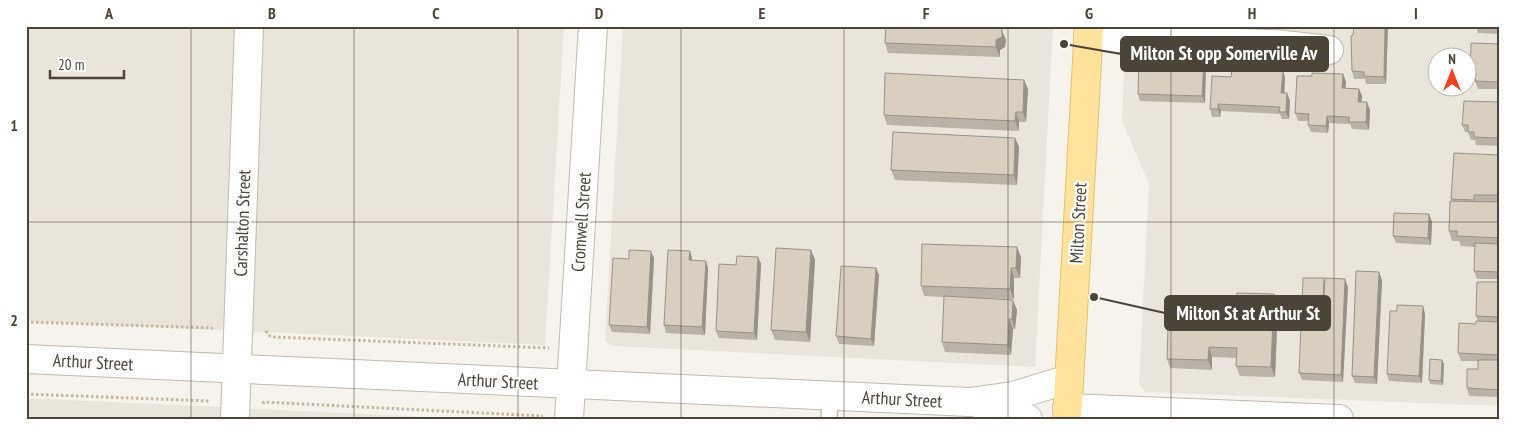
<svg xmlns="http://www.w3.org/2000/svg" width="1525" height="445" font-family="'PT Sans Narrow',sans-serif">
<rect width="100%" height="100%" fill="#f6f3ec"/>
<g fill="#eae5da" fill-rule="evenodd">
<polygon points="26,26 564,26 545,345 26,321"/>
<polygon points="623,26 1053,26 1035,367 612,346 605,341"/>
<path d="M1126,26H1499V406L1145,392L1139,383L1149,184L1122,121ZM1438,58H1468V88H1438Z"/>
<polygon points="26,398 471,419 26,419"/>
</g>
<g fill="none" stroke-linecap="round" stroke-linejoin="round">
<defs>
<polyline id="lane" points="829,419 830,396"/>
<g id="street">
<polyline points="1088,36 1165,41 1275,44 1329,50"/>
<polyline points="26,359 969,402 1013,396 1069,379"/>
<polyline points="981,405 1013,412 1028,419"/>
<polyline points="1067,408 1339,419"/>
<polyline points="235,419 249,26"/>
<polyline points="569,419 593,26"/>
</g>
<polyline id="primary" points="1067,419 1089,26"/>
</defs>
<use href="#lane" stroke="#c2bbae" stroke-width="18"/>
<use href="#street" stroke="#c2bbae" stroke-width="30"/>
<use href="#primary" stroke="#e6c16a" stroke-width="30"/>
<g stroke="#c4b79f" stroke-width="3" stroke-dasharray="2.5 2.5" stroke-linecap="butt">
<polyline points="26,322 213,328"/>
<polyline points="266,331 268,335 273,337 549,348"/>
<polyline points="26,394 209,401"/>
<polyline points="263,404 264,402 543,416"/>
</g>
<use href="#lane" stroke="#fff" stroke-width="15"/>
<use href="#street" stroke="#fff" stroke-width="28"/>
<use href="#primary" stroke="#ffe39c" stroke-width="28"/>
</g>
<g fill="#bab2a6">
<polygon points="886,26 1000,26 1006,40 1005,47 1000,50 1000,57 888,53 885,43"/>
<polygon points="1388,26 1386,84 1366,84 1365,79 1354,79 1352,71"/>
<polygon points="1476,26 1499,26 1499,34 1478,33"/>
<polygon points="1499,44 1499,89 1478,89 1475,81 1473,81 1470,74"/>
<polygon points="1204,60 1206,67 1205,103 1140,101 1138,94"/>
<polygon points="1283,71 1285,78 1284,93 1287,93 1290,101 1289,119 1282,119 1280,114 1221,111 1220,117 1212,117 1210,109 1231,77"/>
<polygon points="1343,74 1346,82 1345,88 1359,89 1362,96 1361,102 1370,110 1369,130 1352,129 1350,124 1329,123 1328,133 1311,132 1308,125 1308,121 1298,121 1295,113 1312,76"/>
<polygon points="1024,80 1028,89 1026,122 1019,122 1019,131 887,125 884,115"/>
<polygon points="1499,102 1499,146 1476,145 1475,140 1471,140 1468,132 1465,132 1462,125"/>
<polygon points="1015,138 1019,147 1017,185 895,180 891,170"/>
<polygon points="1499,155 1499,279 1477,279 1474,271 1475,247 1461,246 1459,241 1452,241 1449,231 1452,201 1451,199"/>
<polygon points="1429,214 1432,222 1431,245 1396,243 1393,236"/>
<polygon points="811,250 815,260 810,342 775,340 771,330"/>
<polygon points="758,257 761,264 757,340 719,338 716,331 736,265"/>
<polygon points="1021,257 1020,278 1014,278 1014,299 977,298 1017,310 1015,329 1013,329 1011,355 945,352 942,342 944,297 924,296 921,286"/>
<polygon points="654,258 650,334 612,332 609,325 629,259"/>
<polygon points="692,258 692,260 706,261 708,268 705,335 666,333 664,325"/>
<polygon points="876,268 879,275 874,346 839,344 836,336"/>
<polygon points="1382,280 1377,384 1355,383 1352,376"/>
<polygon points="1325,282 1348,287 1343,382 1302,380 1299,373"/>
<polygon points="1499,282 1499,397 1469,396 1467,388 1478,369 1478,361 1461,361 1458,353 1478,321 1476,316"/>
<polygon points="1274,294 1278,304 1275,377 1240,376 1236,366 1236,358 1212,357 1212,370 1170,368 1167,359 1215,307 1236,308"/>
<polygon points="1425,314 1422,383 1389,381 1387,374"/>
<polygon points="1442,360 1444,364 1443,385 1430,384 1429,380"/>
</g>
<g fill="#979187">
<polygon points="997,26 1000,26 1006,40 1005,47 1000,50 1000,57 996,47"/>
<polygon points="1385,26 1388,26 1386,84 1384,77"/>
<polygon points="1204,60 1206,67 1205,103 1202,96"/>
<polygon points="1283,71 1285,78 1284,100 1281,93"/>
<polygon points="1343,74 1346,82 1345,96 1342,88"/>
<polygon points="1024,80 1028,89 1026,122 1023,112"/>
<polygon points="1359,89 1362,96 1361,109 1358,102"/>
<polygon points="1287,93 1290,101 1289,119 1286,112"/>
<polygon points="1367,102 1370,110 1369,130 1366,122"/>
<polygon points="1218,104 1221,111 1220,117 1218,109"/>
<polygon points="1016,112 1019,122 1019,131 1015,121"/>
<polygon points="1327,116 1329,123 1328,133 1326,126"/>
<polygon points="1015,138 1019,147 1017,185 1014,175"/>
<polygon points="1429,214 1432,222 1431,245 1428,238"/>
<polygon points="1017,247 1021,257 1020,278 1016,268"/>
<polygon points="811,250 815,260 810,342 806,332"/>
<polygon points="651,251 654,258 650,334 647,327"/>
<polygon points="690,251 692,258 692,267 689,260"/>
<polygon points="758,257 761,264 757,340 754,333"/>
<polygon points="706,261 708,268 705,335 702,327"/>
<polygon points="876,268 879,275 874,346 871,339"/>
<polygon points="1011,268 1014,278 1014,299 1010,289"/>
<polygon points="1379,272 1382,280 1377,384 1374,377"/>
<polygon points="1345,279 1348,287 1343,382 1341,375"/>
<polygon points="1274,294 1278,304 1275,377 1271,367"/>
<polygon points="1212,298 1216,308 1212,307"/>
<polygon points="1013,300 1017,310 1015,329 1012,319"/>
<polygon points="1423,306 1425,314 1422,383 1419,376"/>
<polygon points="1009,319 1013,329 1011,355 1008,345"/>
<polygon points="1209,347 1212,357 1212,370 1208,360"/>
<polygon points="1442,360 1444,364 1443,385 1441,381"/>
</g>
<g fill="#d8cfc1" stroke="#979187">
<polygon points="886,26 999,26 1002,30 1002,37 996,40 996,47 885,43"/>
<polygon points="1354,26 1385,26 1384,77 1364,76 1364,72 1352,71 1351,36 1353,35"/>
<polygon points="1471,43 1499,44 1499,82 1475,81 1476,74 1470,74"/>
<polygon points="1139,57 1204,60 1202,96 1138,94"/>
<polygon points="1232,68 1283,71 1281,93 1287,93 1286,112 1279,112 1280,107 1218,104 1218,109 1210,109 1212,76 1231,77"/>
<polygon points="885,73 1024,80 1023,112 1016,112 1015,121 884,115"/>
<polygon points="1312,73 1343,74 1342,88 1359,89 1358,102 1367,102 1366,122 1349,122 1349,117 1327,116 1326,126 1308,125 1309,114 1295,113 1297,76 1312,76"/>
<polygon points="1464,101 1499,102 1499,138 1474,137 1474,132 1468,132 1468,125 1462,125"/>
<polygon points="893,132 1015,138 1014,175 891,170"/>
<polygon points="1454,153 1499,155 1499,195 1474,195 1474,200 1451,199"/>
<polygon points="1450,201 1499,202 1499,238 1457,236 1457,231 1449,231"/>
<polygon points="1394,213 1429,214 1428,238 1393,236"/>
<polygon points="1475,243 1499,244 1499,277 1498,272 1474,271"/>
<polygon points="922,244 1017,247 1016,268 1011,268 1010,289 921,286"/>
<polygon points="776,248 811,250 806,332 771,330"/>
<polygon points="629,250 651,251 647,327 609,325 613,258 629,259"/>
<polygon points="668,250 690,251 689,260 706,261 702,327 664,325"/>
<polygon points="737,256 758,257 754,333 716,331 719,264 736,265"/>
<polygon points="841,266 876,268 871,339 836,336"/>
<polygon points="1356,271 1379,272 1374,377 1352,376"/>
<polygon points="1303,278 1324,278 1322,331 1325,278 1345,279 1341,375 1299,373"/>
<polygon points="1477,282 1499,282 1499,317 1476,316"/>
<polygon points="1237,293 1274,294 1271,367 1236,366 1237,348 1209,347 1208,360 1167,359 1169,296 1212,298 1212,307 1236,308"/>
<polygon points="944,296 1013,300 1012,319 1009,319 1008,345 942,342"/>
<polygon points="1397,305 1423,306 1419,376 1387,374 1390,311 1397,311"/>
<polygon points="1476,321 1499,322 1499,355 1458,353 1459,323 1476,324"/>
<polygon points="1430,359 1442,360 1441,381 1429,380"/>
<polygon points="1478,360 1499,360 1499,390 1467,388 1467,369 1478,369"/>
</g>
<path fill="none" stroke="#4b4439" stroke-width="1" stroke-opacity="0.55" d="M191,26V419M354,26V419M518,26V419M681,26V419M844,26V419M1008,26V419M1171,26V419M1334,26V419M26,222H1499"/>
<g text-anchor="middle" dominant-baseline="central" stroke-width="4.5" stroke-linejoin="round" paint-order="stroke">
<g font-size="18" fill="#4b4439" stroke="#fff">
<text transform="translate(581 222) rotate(-86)">Cromwell Street</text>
<text transform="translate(242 223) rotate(-88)">Carshalton Street</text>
<text transform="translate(1078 223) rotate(-87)">Milton Street</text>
<text transform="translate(93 362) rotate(3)">Arthur Street</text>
<text transform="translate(498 381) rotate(3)">Arthur Street</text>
<text transform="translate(902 399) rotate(3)">Arthur Street</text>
</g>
</g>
<path fill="none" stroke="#4b4439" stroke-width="2" d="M1064 44L1121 54M1094 297L1165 313"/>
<g fill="#4b4439" stroke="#fff" stroke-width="2">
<circle cx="1064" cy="44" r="5"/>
<circle cx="1094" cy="297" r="5"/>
</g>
<g fill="#4b4439" stroke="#4b4439" stroke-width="2">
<rect x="1121" y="37" width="207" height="34" rx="5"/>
<rect x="1165" y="296" width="165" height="34" rx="5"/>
</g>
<g font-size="19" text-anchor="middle" font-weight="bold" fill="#fff">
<text x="1224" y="60">Milton St opp Somerville Av</text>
<text x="1248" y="320">Milton St at Arthur St</text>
</g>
<rect width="1525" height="445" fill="none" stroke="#ffffff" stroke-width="55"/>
<g transform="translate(1452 72)"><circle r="24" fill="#ffffff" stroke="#b7b4b0"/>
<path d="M0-4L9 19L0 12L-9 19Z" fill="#fc3f1d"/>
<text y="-8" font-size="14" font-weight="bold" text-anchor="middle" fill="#4b4439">N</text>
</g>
<path d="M50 70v8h74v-8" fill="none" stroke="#4b4439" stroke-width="2.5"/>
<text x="58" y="70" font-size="15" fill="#4b4439" stroke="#ffffff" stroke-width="4" paint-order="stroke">20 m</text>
<rect x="28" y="28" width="1470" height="390" fill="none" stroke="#4b4439" stroke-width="2"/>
<g font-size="16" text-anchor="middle" font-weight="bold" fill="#4b4439">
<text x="109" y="19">A</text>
<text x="272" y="19">B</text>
<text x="436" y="19">C</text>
<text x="599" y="19">D</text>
<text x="762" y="19">E</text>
<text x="926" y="19">F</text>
<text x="1089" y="19">G</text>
<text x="1252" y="19">H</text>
<text x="1416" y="19">I</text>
<text x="14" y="131">1</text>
<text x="14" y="326">2</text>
</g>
</svg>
